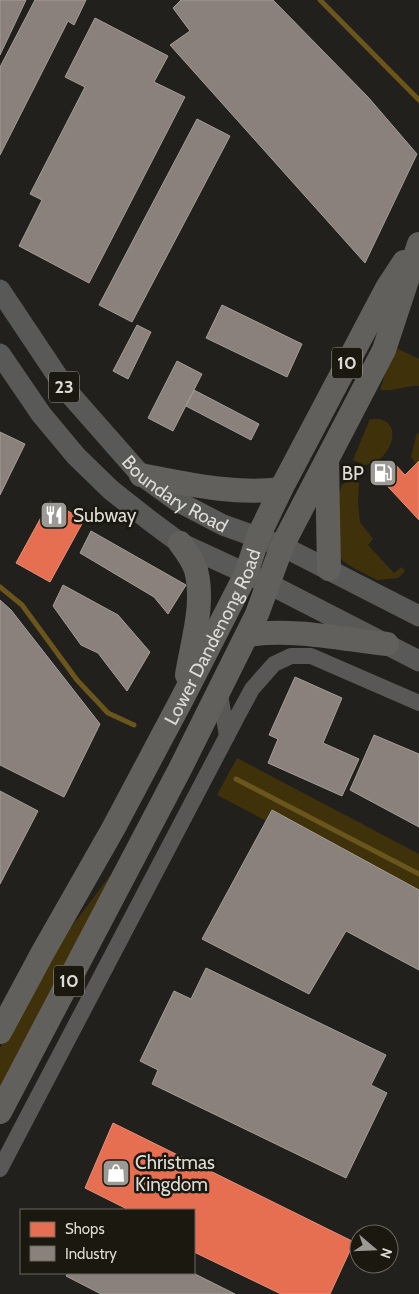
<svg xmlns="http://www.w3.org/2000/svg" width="419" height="1294" font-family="Cabin,sans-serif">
<rect width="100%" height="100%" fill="#22201c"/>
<g fill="#3f320b">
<path d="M394,347L419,359V386C405,385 393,392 380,390Z"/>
<path d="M370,419C407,415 393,463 364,465L353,460Z"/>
<polygon points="417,433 419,434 419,461 416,464 411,457"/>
<polygon points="347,481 355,481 359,483 358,503 360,522 373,539 368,545 394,573 402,567 405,571 398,578 377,580 352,567 343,561 337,552 339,494 342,485"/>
<polygon points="237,758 419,854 419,903 400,891 217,795"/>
<polygon points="112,873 114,874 0,1099 0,1048 28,994 63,938"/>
</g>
<g fill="#e76f51" stroke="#e48f79">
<polygon points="419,461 419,520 378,476 393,462 405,475"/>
<polygon points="50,501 84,520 50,582 16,563"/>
<polygon points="113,1123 354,1242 330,1294 281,1294 194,1252 194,1210 129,1210 85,1188"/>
</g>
<g fill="#8a817c" stroke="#a39c97">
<polygon points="0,0 26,0 0,55"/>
<polygon points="35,0 86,0 74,25 68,21 0,155 0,67"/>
<polygon points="181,0 273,0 368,97 417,154 365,263 170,45 190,31 173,8"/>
<polygon points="95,18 168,56 154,82 185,97 89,283 19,246 42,200 30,194 85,87 65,77"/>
<polygon points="197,119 230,136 132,322 99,305"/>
<polygon points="222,305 302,344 287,377 206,338"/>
<polygon points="137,325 151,332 128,379 113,371"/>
<polygon points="177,361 202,374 173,431 148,418"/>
<polygon points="194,390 259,424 251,440 186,406"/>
<polygon points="0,432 25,444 0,495"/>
<polygon points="91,531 186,585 168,614 154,597 80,553"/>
<polygon points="63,585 118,615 150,652 127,691 98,653 81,645 53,606"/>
<polygon points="0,600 11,610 100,724 64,797 0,765"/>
<polygon points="295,677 342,698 323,743 359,759 342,796 268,763 278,739 269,735"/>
<polygon points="374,735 419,754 419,827 350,790"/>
<polygon points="0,791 38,811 0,884"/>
<polygon points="272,810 419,890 419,970 346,931 309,994 202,939"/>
<polygon points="206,968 386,1055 371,1085 387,1093 346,1178 152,1084 158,1070 140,1061 174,991 191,999"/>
<polygon points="68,1273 193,1273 235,1294 101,1294 66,1276"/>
</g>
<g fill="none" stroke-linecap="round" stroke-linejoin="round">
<g stroke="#6a561c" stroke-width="5">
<polyline points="320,0 419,100"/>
<polyline points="0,587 22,605 77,680 108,713 134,725"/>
<polyline points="236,779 419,874"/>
</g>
<g stroke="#595857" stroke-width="16">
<polyline points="219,688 227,736"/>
<polyline points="0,1169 239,713 252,689 274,664 291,656 311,656 419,703"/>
</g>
<g stroke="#595957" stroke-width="21">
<path id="s1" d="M0,290L68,392L141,475L177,501L223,525L282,546L419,616"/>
<polyline points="0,354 41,414 76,456 111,490 149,520 180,543 269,584 419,661"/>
</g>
<g stroke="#61605c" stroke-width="24">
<polyline points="327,461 329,569"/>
<path d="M141,475C187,484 233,495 281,489"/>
<path d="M180,543C186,551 193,560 196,570C205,604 192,642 187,675"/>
<path d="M247,635C293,628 341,639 387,644"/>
<path id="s2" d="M0,1032L43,952L113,829L182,699L246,574L258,537L281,489L387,288L404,262"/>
<polyline points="0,1112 180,769 257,614 282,546 384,350 419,244"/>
</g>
</g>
<defs>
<symbol id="fuel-square" viewBox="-11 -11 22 22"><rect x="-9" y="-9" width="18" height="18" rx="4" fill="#9c9a94" stroke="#1b1810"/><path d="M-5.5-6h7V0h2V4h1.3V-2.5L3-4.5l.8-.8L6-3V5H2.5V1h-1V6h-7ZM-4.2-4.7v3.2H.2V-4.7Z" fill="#fff"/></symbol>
<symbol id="restaurant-square" viewBox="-11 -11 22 22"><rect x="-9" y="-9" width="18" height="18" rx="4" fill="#9c9a94" stroke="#1b1810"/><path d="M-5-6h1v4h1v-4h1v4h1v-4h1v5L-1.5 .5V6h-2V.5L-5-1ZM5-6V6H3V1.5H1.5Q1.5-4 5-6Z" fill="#fff"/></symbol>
<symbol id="shop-square" viewBox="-11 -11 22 22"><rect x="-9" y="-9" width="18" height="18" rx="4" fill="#9c9a94" stroke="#1b1810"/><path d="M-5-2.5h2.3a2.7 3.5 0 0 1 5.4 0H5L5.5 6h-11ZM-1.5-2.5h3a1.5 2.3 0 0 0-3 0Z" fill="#fff"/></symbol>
</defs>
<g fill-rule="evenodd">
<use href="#fuel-square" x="367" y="457" width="32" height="32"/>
<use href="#restaurant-square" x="38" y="499" width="32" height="32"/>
<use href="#shop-square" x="100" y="1157" width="32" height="32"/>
</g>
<g text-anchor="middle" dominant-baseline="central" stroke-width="5" stroke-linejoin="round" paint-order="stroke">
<g fill="#1b1810" stroke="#a3a09a" stroke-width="1">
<rect x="332" y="347.5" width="30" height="31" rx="4"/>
<rect x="49" y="371.5" width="30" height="31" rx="4"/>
<rect x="54" y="965.5" width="30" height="31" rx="4"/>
</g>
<g font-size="18" font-weight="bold" fill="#dddbd5">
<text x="347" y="363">10</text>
<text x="64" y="387">23</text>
<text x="69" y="981">10</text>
</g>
<g font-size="19" fill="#dddbd5" stroke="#1b1810" text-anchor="start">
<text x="364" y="473" text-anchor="end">BP</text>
<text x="73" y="515">Subway</text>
<text x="135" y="1162">Christmas<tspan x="135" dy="22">Kingdom</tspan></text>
</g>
<g font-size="19" fill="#dddbd5" stroke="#1b1810">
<text stroke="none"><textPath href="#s1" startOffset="272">Boundary Road</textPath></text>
<text stroke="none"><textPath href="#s2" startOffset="449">Lower Dandenong Road</textPath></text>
</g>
</g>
<rect x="20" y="1209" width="175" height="65" fill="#1b1810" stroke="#69665f"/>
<rect x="30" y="1222" width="25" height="15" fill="#e76f51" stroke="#69665f"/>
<text x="65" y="1234" font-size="15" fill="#dddbd5">Shops</text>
<rect x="30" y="1246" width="25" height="15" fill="#8a817c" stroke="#69665f"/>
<text x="65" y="1259" font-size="15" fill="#dddbd5">Industry</text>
<g transform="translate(374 1249) rotate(109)"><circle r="24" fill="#1b1810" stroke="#69665f"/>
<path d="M0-4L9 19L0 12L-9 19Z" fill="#9c9a94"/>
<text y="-8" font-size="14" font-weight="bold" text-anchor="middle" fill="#dddbd5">N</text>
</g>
</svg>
